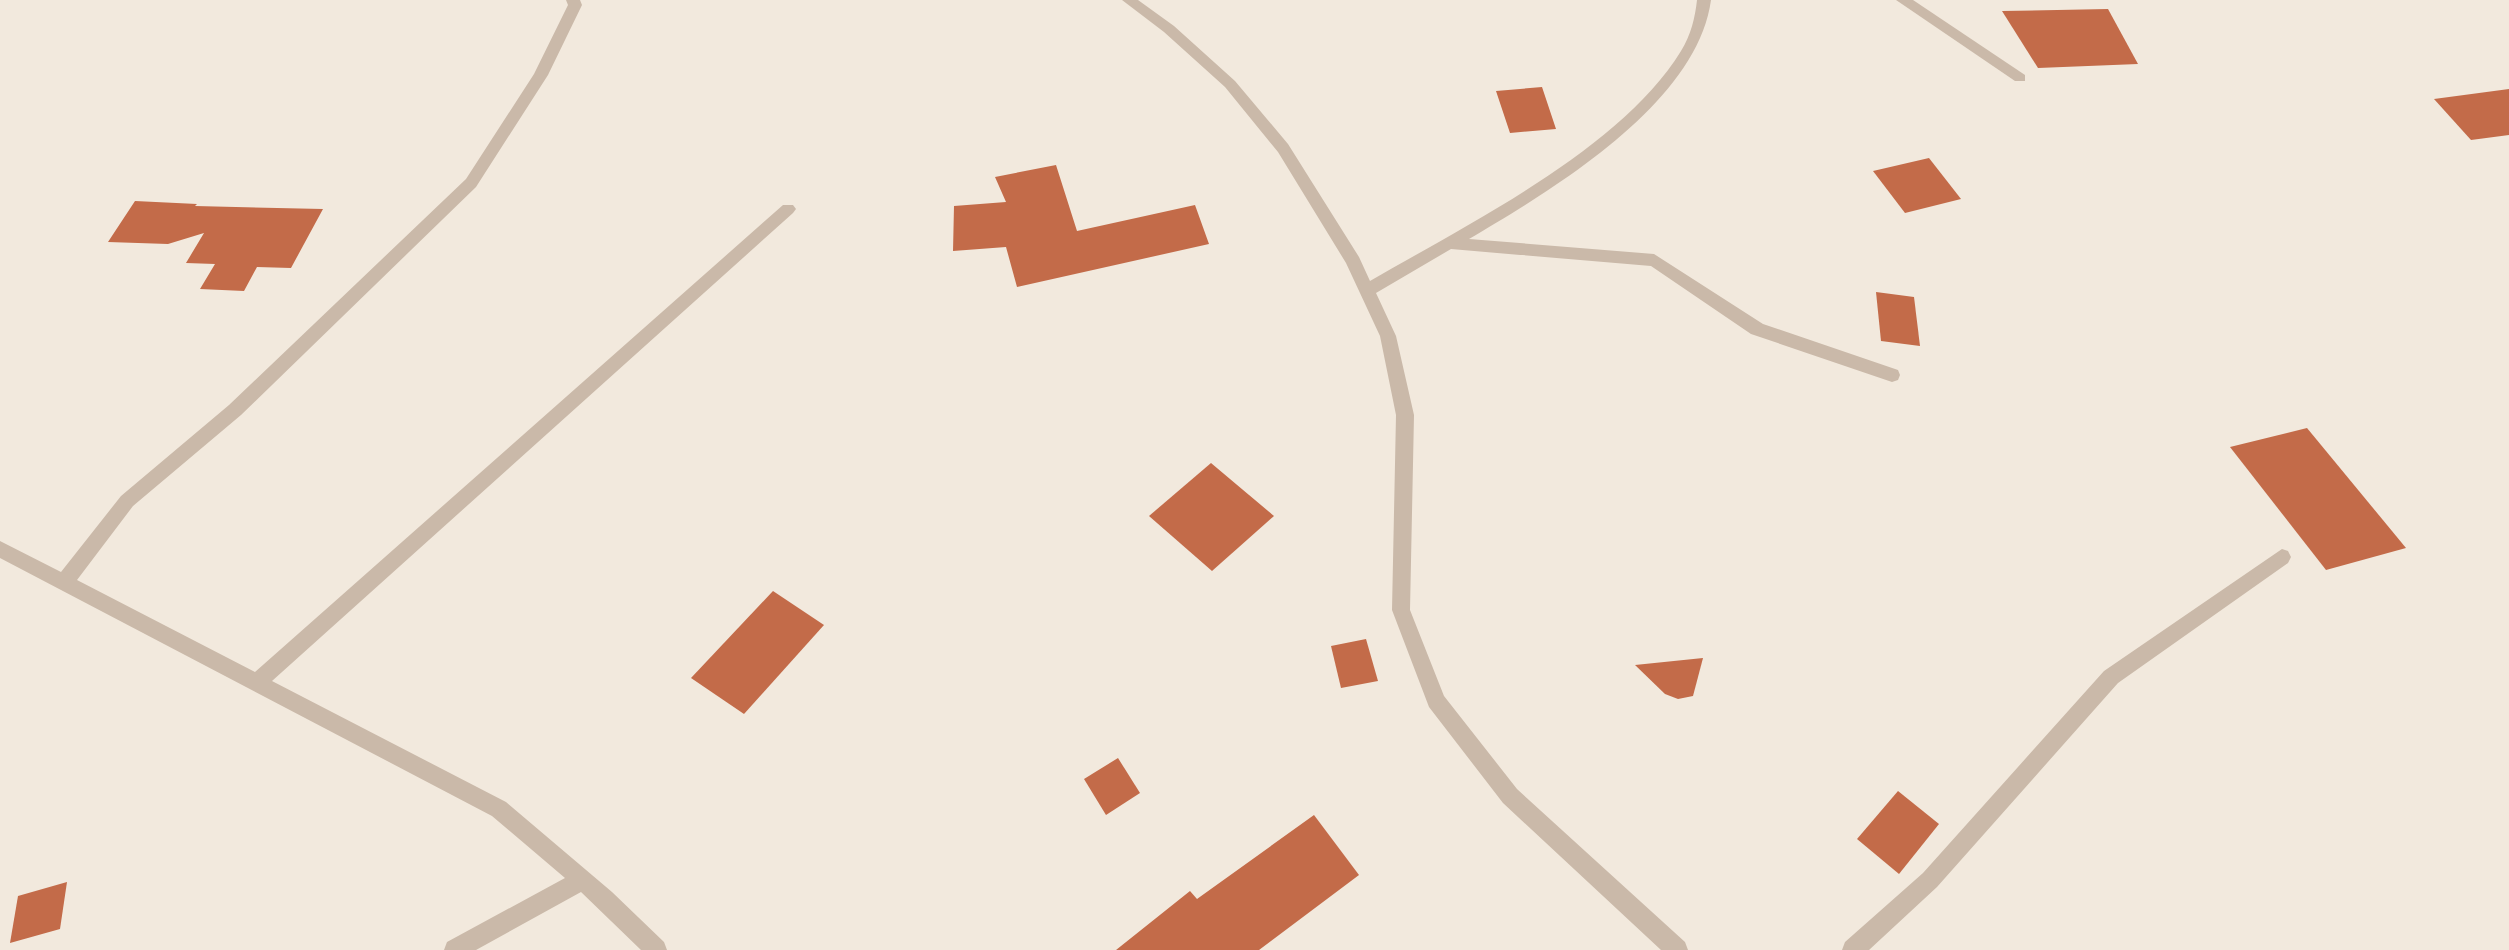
<svg xmlns="http://www.w3.org/2000/svg" width="2509" height="950" font-family="'DM Sans',sans-serif">
<rect width="100%" height="100%" fill="#f2e9dd"/>
<g fill="#c36b49">
<polygon points="2108,9 2138,64 2038,68 2002,11"/>
<polygon points="1542,87 1556,129 1510,133 1496,91"/>
<polygon points="2509,89 2509,135 2471,140 2434,99"/>
<polygon points="1929,158 1961,199 1905,213 1873,171"/>
<polygon points="1056,165 1077,231 1195,205 1209,244 1017,287 1006,247 953,251 954,206 1006,202 995,177"/>
<polygon points="135,201 197,204 195,206 323,209 291,268 257,267 244,291 200,289 215,264 186,263 204,233 168,244 108,242"/>
<polygon points="1876,292 1914,297 1920,346 1881,341"/>
<polygon points="2307,428 2406,548 2326,570 2230,447"/>
<polygon points="1211,463 1274,516 1212,571 1149,516"/>
<polygon points="773,591 824,625 744,714 691,678"/>
<polygon points="1366,639 1378,681 1341,688 1331,646"/>
<polygon points="1703,658 1693,696 1678,699 1665,694 1635,665"/>
<polygon points="1118,758 1140,793 1106,815 1084,779"/>
<polygon points="1898,791 1939,824 1899,874 1857,839"/>
<polygon points="1314,815 1359,875 1259,950 1116,950 1190,891 1197,899"/>
<polygon points="67,882 60,929 10,943 18,896"/>
</g>
<g fill="none" stroke-linecap="round" stroke-linejoin="round">
<g fill="#cab9a9" fill-rule="evenodd">
<polygon points="566,0 580,0 582,5 548,75 476,187 241,415 133,506 77,580 255,672 783,205 793,205 796,209 793,213 272,681 506,802 612,892 664,942 667,950 641,950 581,892 476,950 444,950 447,942 565,878 492,816 0,558 0,541 61,572 121,496 229,405 466,179 534,74 568,5"/>
<path d="M1122,0H1138L1174,26L1235,81L1288,144L1359,257L1370,281C1468,224 1621,149 1681,51C1691,35 1695,18 1697,0H1711C1697,104 1552,190 1469,239L1654,254L1763,324L1898,370L1900,375L1898,380L1892,382L1751,334L1651,266L1451,249L1376,293L1396,336L1414,415L1410,610L1444,696L1517,789L1685,942L1688,950H1661L1503,803L1429,707L1392,610L1396,415L1380,336L1346,263L1278,152L1225,87L1164,32Z"/>
<polygon points="1896,0 1913,0 2025,75 2025,81 2015,81"/>
<polygon points="2282,549 2288,551 2291,557 2288,563 2118,683 1937,887 1869,950 1842,950 1845,942 1923,873 2104,671"/>
</g>
</g>
</svg>
